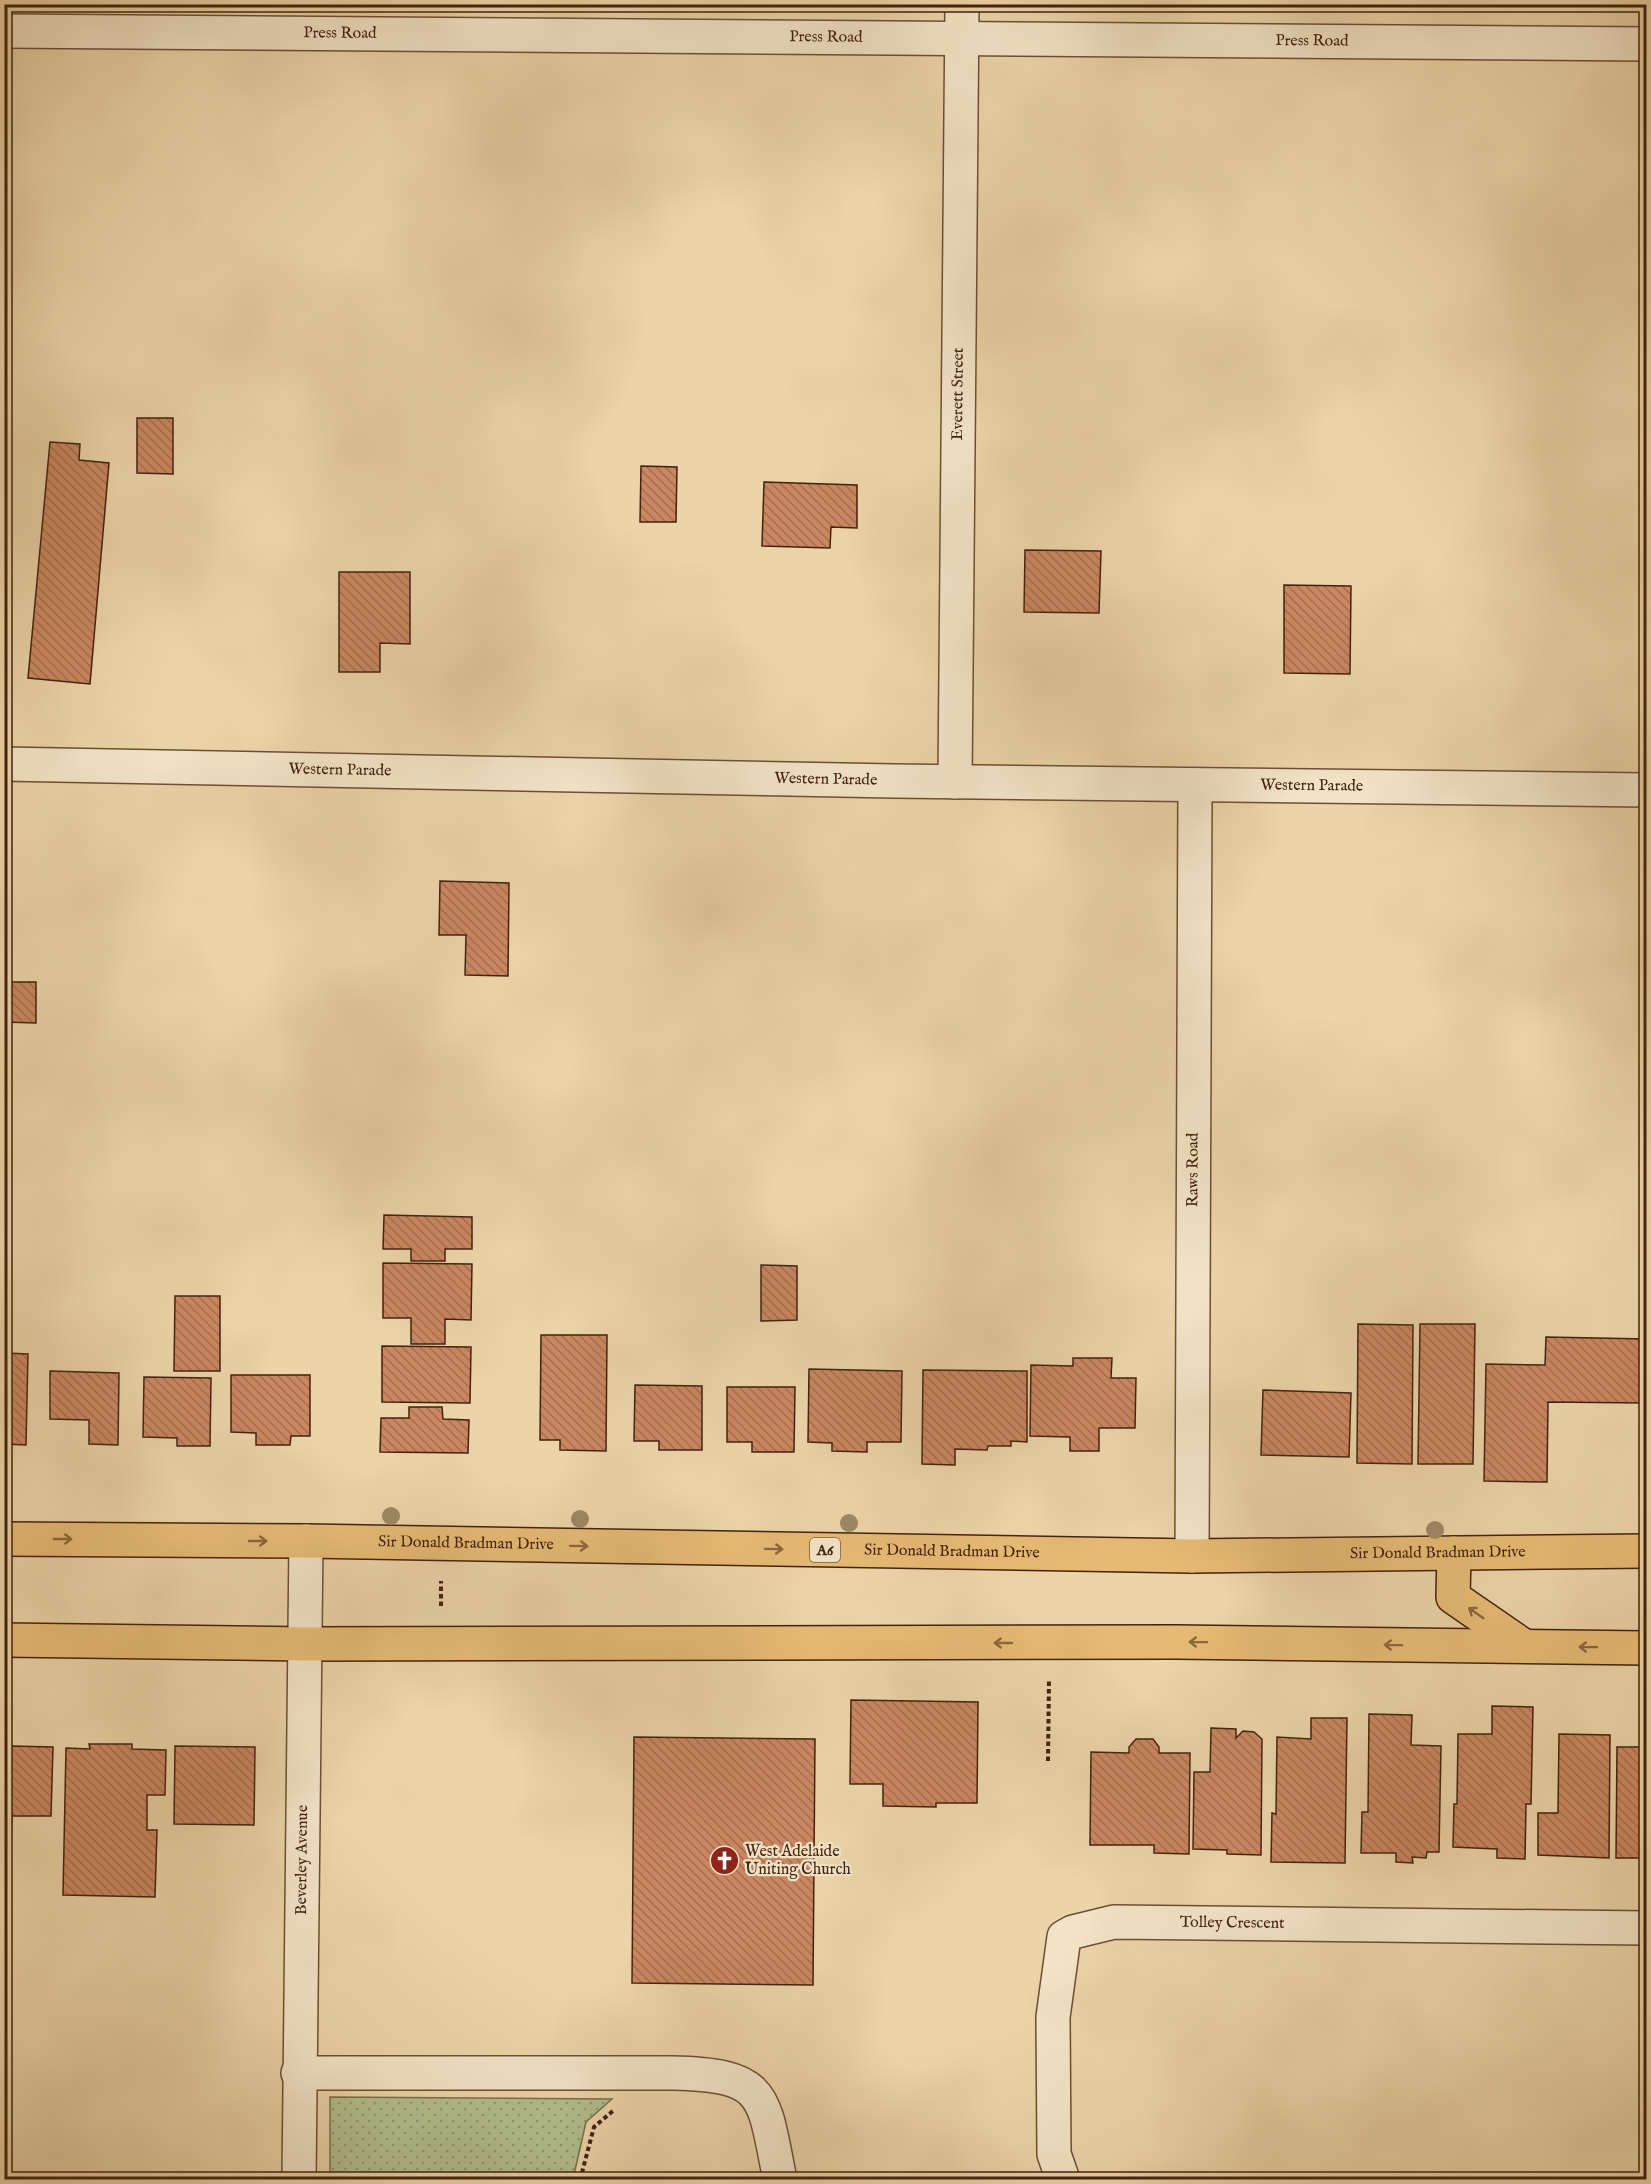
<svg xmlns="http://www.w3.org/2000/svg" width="1651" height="2184" font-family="'IM FELL English',serif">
<defs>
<pattern id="grass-dots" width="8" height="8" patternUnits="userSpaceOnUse" patternTransform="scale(1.5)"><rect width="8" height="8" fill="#b1be8c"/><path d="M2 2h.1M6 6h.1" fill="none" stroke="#929a71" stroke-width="1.8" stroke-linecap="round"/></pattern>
<pattern id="building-back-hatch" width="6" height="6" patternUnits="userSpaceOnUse" patternTransform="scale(1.5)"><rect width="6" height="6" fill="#ca8762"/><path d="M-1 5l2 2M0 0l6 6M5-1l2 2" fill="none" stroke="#a66e4f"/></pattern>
</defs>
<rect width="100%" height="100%" fill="#ebd4a8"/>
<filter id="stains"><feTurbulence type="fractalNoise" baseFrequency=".00333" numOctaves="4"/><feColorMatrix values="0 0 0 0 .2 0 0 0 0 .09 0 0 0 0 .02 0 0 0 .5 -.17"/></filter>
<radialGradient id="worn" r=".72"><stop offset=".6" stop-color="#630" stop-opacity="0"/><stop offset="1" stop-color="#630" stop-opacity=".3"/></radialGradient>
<polygon fill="url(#grass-dots)" stroke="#7a704d" stroke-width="1.5" points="330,2097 612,2099 586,2122 573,2179 330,2180"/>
<g fill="url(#building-back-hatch)" stroke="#43220e" stroke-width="1.5">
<polygon points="137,418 173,418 173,474 137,473"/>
<polygon points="50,442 80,444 79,460 109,463 90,684 28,678"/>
<polygon points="641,466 677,467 676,522 640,522"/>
<polygon points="764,482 857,485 857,528 831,527 830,548 762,546"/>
<polygon points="1025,550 1101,551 1099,613 1024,612"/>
<polygon points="339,572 410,572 410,644 380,643 380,672 339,672"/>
<polygon points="1284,585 1351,586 1350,674 1284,673"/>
<polygon points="440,881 509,883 508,976 465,975 466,935 439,935"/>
<polygon points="4,982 36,982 36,1023 4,1022"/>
<polygon points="384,1215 472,1217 472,1249 445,1249 445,1261 411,1261 411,1249 383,1249"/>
<polygon points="383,1263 472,1264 471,1320 445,1319 445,1344 411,1344 411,1318 383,1318"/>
<polygon points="761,1265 797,1266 797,1320 761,1321"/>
<polygon points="175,1296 220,1296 220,1371 174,1371"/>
<polygon points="1358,1324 1413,1325 1412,1464 1357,1463"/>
<polygon points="1420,1324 1475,1324 1473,1464 1418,1464"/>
<polygon points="541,1335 607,1335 606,1451 560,1450 560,1440 540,1440"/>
<polygon points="1546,1337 1646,1339 1646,1483 1644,1483 1645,1403 1548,1402 1547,1482 1484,1481 1486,1364 1545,1365"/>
<polygon points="382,1346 471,1347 470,1403 382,1402"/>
<polygon points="4,1353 28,1354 26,1445 4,1444"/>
<polygon points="1073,1358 1112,1358 1111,1378 1136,1378 1135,1428 1099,1428 1099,1451 1070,1451 1070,1437 1030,1436 1031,1365 1073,1366"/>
<polygon points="809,1369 902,1371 901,1442 867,1442 867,1452 832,1451 832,1443 808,1442"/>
<polygon points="923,1370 1027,1371 1027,1442 1011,1441 1011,1446 988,1446 987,1450 955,1449 955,1465 922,1464"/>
<polygon points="50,1371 119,1373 118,1445 89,1444 89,1420 50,1419"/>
<polygon points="231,1375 310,1375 310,1436 291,1436 290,1445 256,1445 256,1433 231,1432"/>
<polygon points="144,1377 211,1378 210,1446 177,1446 177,1438 143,1437"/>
<polygon points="635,1385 702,1386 702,1450 659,1450 659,1441 634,1441"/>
<polygon points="727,1387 795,1387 794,1452 752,1452 752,1442 727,1442"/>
<polygon points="1263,1390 1351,1393 1349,1457 1261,1455"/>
<polygon points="409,1407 442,1407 443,1419 469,1420 468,1453 380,1452 381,1418 409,1418"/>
<polygon points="851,1700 978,1702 977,1803 936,1803 936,1807 883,1806 883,1784 850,1784"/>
<polygon points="1492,1706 1533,1707 1531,1804 1526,1804 1525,1859 1497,1858 1497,1849 1453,1847 1454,1804 1457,1804 1458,1734 1492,1734"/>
<polygon points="1369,1714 1412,1715 1411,1745 1441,1746 1439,1852 1427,1852 1426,1858 1412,1857 1413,1863 1396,1862 1396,1853 1361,1853 1362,1812 1368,1812"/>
<polygon points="1311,1718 1347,1718 1345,1863 1271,1862 1272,1813 1276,1814 1277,1737 1311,1739"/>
<polygon points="1211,1728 1236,1729 1236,1738 1243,1731 1254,1732 1262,1739 1261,1855 1227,1854 1227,1850 1193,1849 1194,1772 1210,1772"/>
<polygon points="1559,1734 1610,1735 1609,1858 1538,1855 1538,1813 1558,1813"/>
<polygon points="634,1737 815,1739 813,1985 632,1983"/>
<polygon points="1136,1739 1153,1739 1159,1747 1159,1753 1190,1753 1189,1854 1154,1853 1154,1845 1090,1845 1091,1752 1129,1753 1129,1747"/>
<polygon points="89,1744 132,1744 132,1749 166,1750 165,1795 147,1795 147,1830 157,1830 155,1897 63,1895 66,1748 90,1749"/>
<polygon points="11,1746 53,1747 51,1816 12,1816 11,1850 4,1850 4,1755 11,1755"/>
<polygon points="175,1746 255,1747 254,1825 174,1824"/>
<polygon points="1617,1747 1646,1747 1646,1858 1616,1858"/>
</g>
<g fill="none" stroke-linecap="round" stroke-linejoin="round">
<defs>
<g id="minor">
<path id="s1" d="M4,31L1646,44"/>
<path id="s2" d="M4,764L894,781L1646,790"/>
<path id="s3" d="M955,782L962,4"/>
<path id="s4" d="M1192,1556L1195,785"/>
<path d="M298,2073H673C768,2075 763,2095 780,2180"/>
<path id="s5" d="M299,2180L306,1541"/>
<path id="s6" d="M1063,2180L1054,2154L1053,2017L1064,1937L1073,1932L1114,1922L1646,1928"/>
</g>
<g id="major">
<path id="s7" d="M4,1539L306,1541L1192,1556L1646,1551"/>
<polyline points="1454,1553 1453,1597 1524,1646"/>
<polyline points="4,1640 306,1644 1176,1642 1646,1648"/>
</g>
</defs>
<use href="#minor" stroke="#6d4e34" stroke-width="36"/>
<use href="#major" stroke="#43220e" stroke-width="36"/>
<g stroke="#43220e" stroke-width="4" stroke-dasharray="4.5 3" stroke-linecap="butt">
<polyline points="441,1606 441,1581"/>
<polyline points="1048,1761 1049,1679"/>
<polyline points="580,2180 594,2127 614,2110"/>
</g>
<use href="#minor" stroke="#f2e3c6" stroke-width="33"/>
<use href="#major" stroke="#e6ba74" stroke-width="33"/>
</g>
<g fill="#9d8865">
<circle cx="391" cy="1516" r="9"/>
<circle cx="580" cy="1519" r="9"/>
<circle cx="849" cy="1523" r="9"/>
<circle cx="1435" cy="1530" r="9"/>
</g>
<defs><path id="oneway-shaft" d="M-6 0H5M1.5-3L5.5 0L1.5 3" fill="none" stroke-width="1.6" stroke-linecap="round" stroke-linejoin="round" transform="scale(1.5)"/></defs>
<g stroke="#8c663c">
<use href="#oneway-shaft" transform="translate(63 1539)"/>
<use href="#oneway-shaft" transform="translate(258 1541)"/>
<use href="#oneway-shaft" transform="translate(579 1546) rotate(1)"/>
<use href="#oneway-shaft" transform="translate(774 1549) rotate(1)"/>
<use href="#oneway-shaft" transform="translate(1476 1613) rotate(-145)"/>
<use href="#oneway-shaft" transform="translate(1198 1642) rotate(-179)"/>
<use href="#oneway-shaft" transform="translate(1003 1643) rotate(180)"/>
<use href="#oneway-shaft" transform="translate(1393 1645) rotate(-179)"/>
<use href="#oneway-shaft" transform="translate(1588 1647) rotate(-179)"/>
</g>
<defs>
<symbol id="church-disc" viewBox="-11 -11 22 22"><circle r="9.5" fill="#8f2418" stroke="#f2e3c6"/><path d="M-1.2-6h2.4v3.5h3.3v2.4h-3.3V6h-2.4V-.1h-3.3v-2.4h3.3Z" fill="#fff"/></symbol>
</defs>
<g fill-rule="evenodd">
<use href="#church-disc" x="708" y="1844" width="33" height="33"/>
</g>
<g text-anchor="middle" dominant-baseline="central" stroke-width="4.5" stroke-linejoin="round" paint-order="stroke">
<rect fill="#f2e3c6" stroke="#785c45" stroke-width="1.5" x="810" y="1538" width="30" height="24" rx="4.5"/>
<g font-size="15" font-weight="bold" fill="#43220e">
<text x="825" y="1550">A6</text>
</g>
<g font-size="16" fill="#43220e" stroke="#f2e3c6">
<text stroke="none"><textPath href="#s1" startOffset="336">Press Road</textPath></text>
<text stroke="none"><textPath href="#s1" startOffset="822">Press Road</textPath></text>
<text stroke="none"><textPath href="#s1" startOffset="1308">Press Road</textPath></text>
<text stroke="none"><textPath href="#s3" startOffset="388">Everett Street</textPath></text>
<text stroke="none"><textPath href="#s2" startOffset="336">Western Parade</textPath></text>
<text stroke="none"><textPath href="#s2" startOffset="822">Western Parade</textPath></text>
<text stroke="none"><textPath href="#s2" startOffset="1308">Western Parade</textPath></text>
<text stroke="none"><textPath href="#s4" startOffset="386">Raws Road</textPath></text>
<text stroke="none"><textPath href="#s7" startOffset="462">Sir Donald Bradman Drive</textPath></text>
<text stroke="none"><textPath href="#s7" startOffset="948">Sir Donald Bradman Drive</textPath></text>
<text stroke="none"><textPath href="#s7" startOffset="1434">Sir Donald Bradman Drive</textPath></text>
<text stroke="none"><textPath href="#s5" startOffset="320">Beverley Avenue</textPath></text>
<text stroke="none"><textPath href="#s6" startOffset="416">Tolley Crescent</textPath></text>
</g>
<g font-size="16" fill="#43220e" stroke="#f2e3c6" text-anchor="start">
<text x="745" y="1852">West Adelaide<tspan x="745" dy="18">Uniting Church</tspan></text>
</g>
</g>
<rect width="1651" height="2184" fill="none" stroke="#ebd4a8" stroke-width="24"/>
<rect x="6" y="6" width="1639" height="2172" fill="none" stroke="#43220e" stroke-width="3"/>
<rect x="12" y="12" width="1627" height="2160" fill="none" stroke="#43220e" stroke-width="1.5"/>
<rect width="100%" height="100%" filter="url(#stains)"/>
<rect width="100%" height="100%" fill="url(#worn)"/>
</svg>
